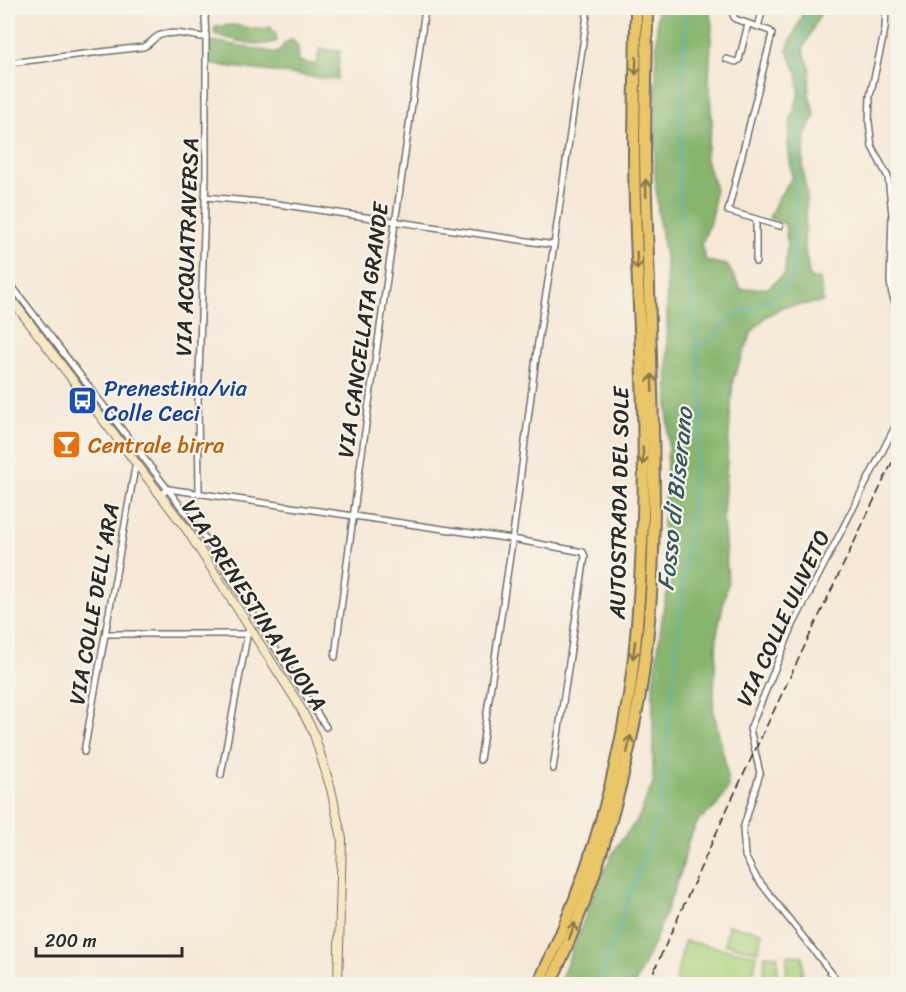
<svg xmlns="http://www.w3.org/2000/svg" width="906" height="992" font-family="Sriracha,sans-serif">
<rect width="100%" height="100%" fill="#f7f3e8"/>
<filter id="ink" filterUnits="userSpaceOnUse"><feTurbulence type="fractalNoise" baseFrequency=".0167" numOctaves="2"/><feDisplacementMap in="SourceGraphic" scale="12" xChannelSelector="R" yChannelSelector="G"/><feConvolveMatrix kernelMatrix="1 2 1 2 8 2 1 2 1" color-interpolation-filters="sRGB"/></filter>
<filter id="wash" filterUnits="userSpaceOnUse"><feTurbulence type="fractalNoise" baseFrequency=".008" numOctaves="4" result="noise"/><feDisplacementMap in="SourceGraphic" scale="24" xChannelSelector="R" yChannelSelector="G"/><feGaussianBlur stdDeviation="1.35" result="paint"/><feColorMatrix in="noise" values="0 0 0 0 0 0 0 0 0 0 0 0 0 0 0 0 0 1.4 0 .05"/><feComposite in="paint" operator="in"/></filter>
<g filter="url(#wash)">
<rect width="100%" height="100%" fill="#f6e8d6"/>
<g fill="#aad37f" stroke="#6a7f55" stroke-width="1.5">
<polygon points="728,925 762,932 758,951 725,944"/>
<polygon points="684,941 757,955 751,984 692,984 676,981"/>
<polygon points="765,955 778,956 777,984 763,983"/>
<polygon points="787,955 803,956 802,984 786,984"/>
</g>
<g fill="#87b56e" stroke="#59704c" stroke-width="1.5">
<polygon points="657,8 709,8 712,25 709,77 712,126 705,157 715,187 712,218 701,245 706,261 727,265 741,289 768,288 785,273 787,243 785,224 769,218 777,200 792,178 788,144 791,119 799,94 798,76 787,49 800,21 804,8 823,8 803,49 810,69 809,95 815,116 805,136 803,160 804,180 807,192 804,245 810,279 820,279 823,302 782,307 765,317 752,332 733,379 723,515 728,582 717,633 713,709 726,766 728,787 718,805 698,821 688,841 682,869 655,940 635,984 559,984 601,876 617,846 638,819 653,783 653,684 664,605 672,577 663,527 668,445 667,301 666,262 659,221 655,175"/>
<path d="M233,25L263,30L270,27L276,35L277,41C257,49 233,39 214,34L215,27Z"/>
<polygon points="292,39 298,46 299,61 316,65 320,49 340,51 337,80 209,64 211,41 278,53 285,43"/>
</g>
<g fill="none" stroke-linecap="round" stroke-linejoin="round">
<g stroke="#49b7c4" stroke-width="1.5">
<polyline points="697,349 732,318 759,305 782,290 793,274 797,158 799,128 805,106 803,76 797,54 805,26 813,8"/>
<polyline points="599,984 659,813 703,403 679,182 685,21 688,8"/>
</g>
</g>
</g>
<g filter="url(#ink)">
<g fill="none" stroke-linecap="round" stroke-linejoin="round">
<defs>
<g id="street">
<polyline points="735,8 733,15 735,19 770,31 772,34 728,211 780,226"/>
<polyline points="886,8 885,29 870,96 869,122 872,147 888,177 892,214 890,282 892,294 898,312"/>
<polyline points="758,27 763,8"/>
<polyline points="726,59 736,62 739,60 748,24"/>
<path d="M8,63L143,47C150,45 152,39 158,36C173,29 192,37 206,37L205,18L207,8"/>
<polyline points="205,197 271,203 554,245"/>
<polyline points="756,219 756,262"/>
<polyline points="8,281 202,534 326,727"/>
<polyline points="199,493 198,402 206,175 206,37"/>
<polyline points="161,495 168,489 175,490 512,539 583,552 585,556 553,769"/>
<polyline points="106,634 248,634"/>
<path d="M335,657C361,440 397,224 425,8"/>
<polyline points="84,752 136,462"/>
<polyline points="480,760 512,542 538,342 554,245 588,8"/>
<polyline points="221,775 249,626"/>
<polyline points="840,984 756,877 745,856 743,829 760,773 750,729 793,625 898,421"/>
</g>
<polyline id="secondary" points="8,295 187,530 296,700 313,731 331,789 342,839 338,984"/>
<g id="highway">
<path d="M538,984C582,894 613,794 629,695C638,636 641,576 643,516C647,397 635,277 634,157C634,107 636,57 636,8"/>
<path d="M550,984C592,895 621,797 639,700C660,577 654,450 650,326C649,270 646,214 645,157C645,107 647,57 647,8"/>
</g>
</defs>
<use href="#street" stroke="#726d67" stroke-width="8"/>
<use href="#secondary" stroke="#726d67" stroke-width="10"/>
<use href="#highway" stroke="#726d67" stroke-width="14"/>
<use href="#street" stroke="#fff" stroke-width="5"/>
<use href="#secondary" stroke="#f7e8c3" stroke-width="8"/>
<use href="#highway" stroke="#ebc669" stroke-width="10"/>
<polyline stroke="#2b2b2b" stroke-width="1.5" stroke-dasharray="9 4.5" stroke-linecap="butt" points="648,984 729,805 898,450"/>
</g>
<defs><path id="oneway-shaft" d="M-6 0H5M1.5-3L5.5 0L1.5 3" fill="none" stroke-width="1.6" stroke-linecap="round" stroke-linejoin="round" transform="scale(1.5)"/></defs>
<g stroke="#8b784a">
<use href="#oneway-shaft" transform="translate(636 66) rotate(91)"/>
<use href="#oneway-shaft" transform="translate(646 188) rotate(-92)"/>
<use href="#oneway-shaft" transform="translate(637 261) rotate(88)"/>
<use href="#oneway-shaft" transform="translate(652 383) rotate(-92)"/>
<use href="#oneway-shaft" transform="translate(643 456) rotate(89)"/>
<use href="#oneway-shaft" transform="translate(634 650) rotate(97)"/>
<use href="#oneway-shaft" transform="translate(629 744) rotate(-78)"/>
<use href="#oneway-shaft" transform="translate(572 931) rotate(-70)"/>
</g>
</g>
<defs>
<symbol id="bus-square" viewBox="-11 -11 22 22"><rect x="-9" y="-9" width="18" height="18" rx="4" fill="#1a4fb4" stroke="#f7f3e8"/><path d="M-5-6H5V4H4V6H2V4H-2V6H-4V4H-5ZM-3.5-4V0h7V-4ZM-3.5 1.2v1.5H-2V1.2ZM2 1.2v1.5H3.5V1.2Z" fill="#fff"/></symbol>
<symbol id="bar-square" viewBox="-11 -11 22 22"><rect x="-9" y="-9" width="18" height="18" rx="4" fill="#e8710a" stroke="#f7f3e8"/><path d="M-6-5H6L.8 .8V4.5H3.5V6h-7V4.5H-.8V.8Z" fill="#fff"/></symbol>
</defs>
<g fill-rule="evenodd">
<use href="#bus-square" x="66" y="384" width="33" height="33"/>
<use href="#bar-square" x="50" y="428" width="33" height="33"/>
</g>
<g text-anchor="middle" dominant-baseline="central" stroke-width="4.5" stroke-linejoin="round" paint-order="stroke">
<g font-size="22" fill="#2b2b2b" stroke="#f7f3e8">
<text transform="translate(187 247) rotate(-88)">VIA ACQUATRAVERSA</text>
<text transform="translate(363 330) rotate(-82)">VIA CANCELLATA GRANDE</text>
<text transform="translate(619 503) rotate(-89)">AUTOSTRADA DEL SOLE</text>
<text transform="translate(94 604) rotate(-80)">VIA COLLE DELL'ARA</text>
<text transform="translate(254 605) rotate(57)">VIA PRENESTINA NUOVA</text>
<text transform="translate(783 618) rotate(-65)">VIA COLLE ULIVETO</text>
</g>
<g font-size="22" fill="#164399" stroke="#f7f3e8" text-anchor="start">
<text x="104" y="388">Prenestina/via<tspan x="104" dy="25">Colle Ceci</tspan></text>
</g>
<g font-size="22" fill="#c56008" stroke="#f7f3e8" text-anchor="start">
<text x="88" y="445">Centrale birra</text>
</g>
<g font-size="24" font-style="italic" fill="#365c61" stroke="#f7f3e8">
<text transform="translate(675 499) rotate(-84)">Fosso di Biserano</text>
</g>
</g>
<rect width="906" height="992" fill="none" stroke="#f7f3e8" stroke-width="30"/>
<path d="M36 947v9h146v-9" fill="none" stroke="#2b2b2b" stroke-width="3"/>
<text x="45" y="947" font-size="18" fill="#2b2b2b" stroke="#f7f3e8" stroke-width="4.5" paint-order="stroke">200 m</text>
</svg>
